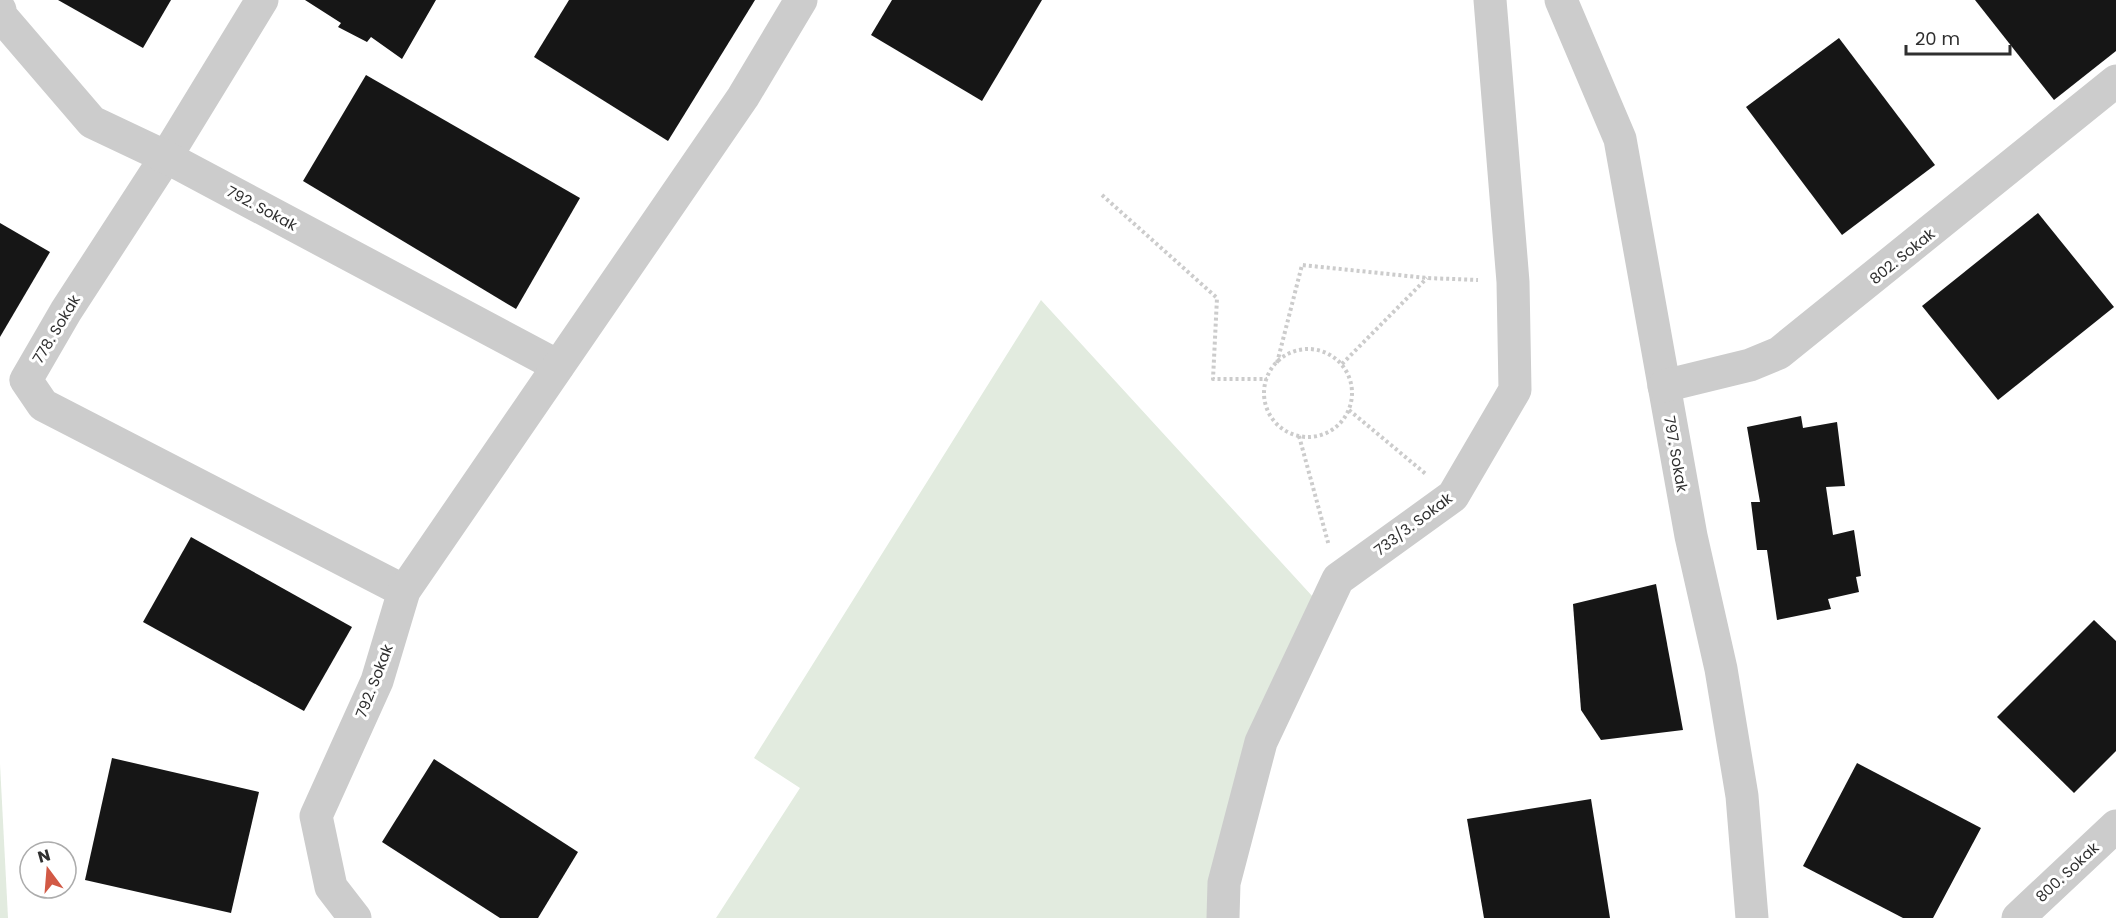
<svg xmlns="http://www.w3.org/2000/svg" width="2116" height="918" font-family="Poppins,sans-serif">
<rect width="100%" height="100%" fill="#fff"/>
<g fill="#e2ebdf">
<polygon points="1041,300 1324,609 1261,742 1223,918 716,918 800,788 754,758"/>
<polygon points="0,764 8,918 0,918"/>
</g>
<g fill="#161616">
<polygon points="58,0 171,0 143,48"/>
<polygon points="305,0 436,0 402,59 371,37 367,42 338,27 341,23"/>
<polygon points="569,0 755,0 668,141 534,57"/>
<polygon points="892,0 1042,0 982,101 871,35"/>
<polygon points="1975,0 2116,0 2116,51 2054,100"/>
<polygon points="1839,38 1935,165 1842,235 1746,107"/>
<polygon points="366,75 580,198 516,309 303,181"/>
<polygon points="2038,213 2114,307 1998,400 1922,306"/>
<polygon points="0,223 50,252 0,337"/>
<polygon points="1801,416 1803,428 1837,422 1845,486 1826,487 1833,535 1854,530 1861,576 1856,577 1859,592 1828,599 1831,609 1777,620 1767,550 1757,550 1751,502 1760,502 1747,427"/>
<polygon points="191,537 352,627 304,711 143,622"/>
<polygon points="1656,584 1683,730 1601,740 1581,710 1573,604"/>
<polygon points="2094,620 2116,641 2116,751 2074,793 1997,717"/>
<polygon points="112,758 259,792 231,913 85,880"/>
<polygon points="434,759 578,852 538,918 500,918 382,842"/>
<polygon points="1857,763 1981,828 1933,918 1903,918 1803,866"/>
<polygon points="1591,799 1610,918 1484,918 1467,819"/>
</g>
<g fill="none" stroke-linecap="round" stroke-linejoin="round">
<g stroke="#ccc" stroke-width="4" stroke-dasharray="3 3" stroke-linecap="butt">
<polyline points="1102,195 1217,298 1213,379 1267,379"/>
<circle cx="1308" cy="393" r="44"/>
<polyline points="1277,363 1302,265 1427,278 1478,280"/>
<polyline points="1342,364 1427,278"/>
<polyline points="1349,410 1427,475"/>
<polyline points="1299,436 1329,546"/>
</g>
<g stroke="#ccc" stroke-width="33">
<polyline points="262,0 166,157 66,311 26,380 43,405 404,591"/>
<polyline points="1561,0 1620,139 1691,536 1721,669 1742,796 1752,918"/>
<polyline points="0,10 1,16 92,122 166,157 558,366"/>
<polyline points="1664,386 1750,365 1779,353 2116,81"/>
<polyline points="355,918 331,887 316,816 377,681 404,591 743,97 801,0"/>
<polyline points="1223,918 1224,883 1261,742 1338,579 1453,496 1515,390 1513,282 1490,0"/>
<polyline points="2018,918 2116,826"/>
</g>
</g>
<g text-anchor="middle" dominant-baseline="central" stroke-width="6" stroke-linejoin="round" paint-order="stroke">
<g font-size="15" fill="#2f2f2f" stroke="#fff">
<text transform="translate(262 208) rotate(28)">792. Sokak</text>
<text transform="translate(1902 256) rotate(-39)">802. Sokak</text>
<text transform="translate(56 329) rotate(-59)">778. Sokak</text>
<text transform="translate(1676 454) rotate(80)">797. Sokak</text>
<text transform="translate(1413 524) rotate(-37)">733/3. Sokak</text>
<text transform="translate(374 681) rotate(-69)">792. Sokak</text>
<text transform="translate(2067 872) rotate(-43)">800. Sokak</text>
</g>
</g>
<g transform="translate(48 870) rotate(344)"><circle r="28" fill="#ffffff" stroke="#acacac" stroke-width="1.5"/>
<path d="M0-4.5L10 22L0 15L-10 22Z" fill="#d25945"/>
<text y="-9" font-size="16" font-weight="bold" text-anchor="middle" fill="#2f2f2f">N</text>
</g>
<path d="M1906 45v9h104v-9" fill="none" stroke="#2f2f2f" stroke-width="3"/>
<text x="1915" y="45" font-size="18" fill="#2f2f2f" stroke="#ffffff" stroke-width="4.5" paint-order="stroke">20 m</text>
</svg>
